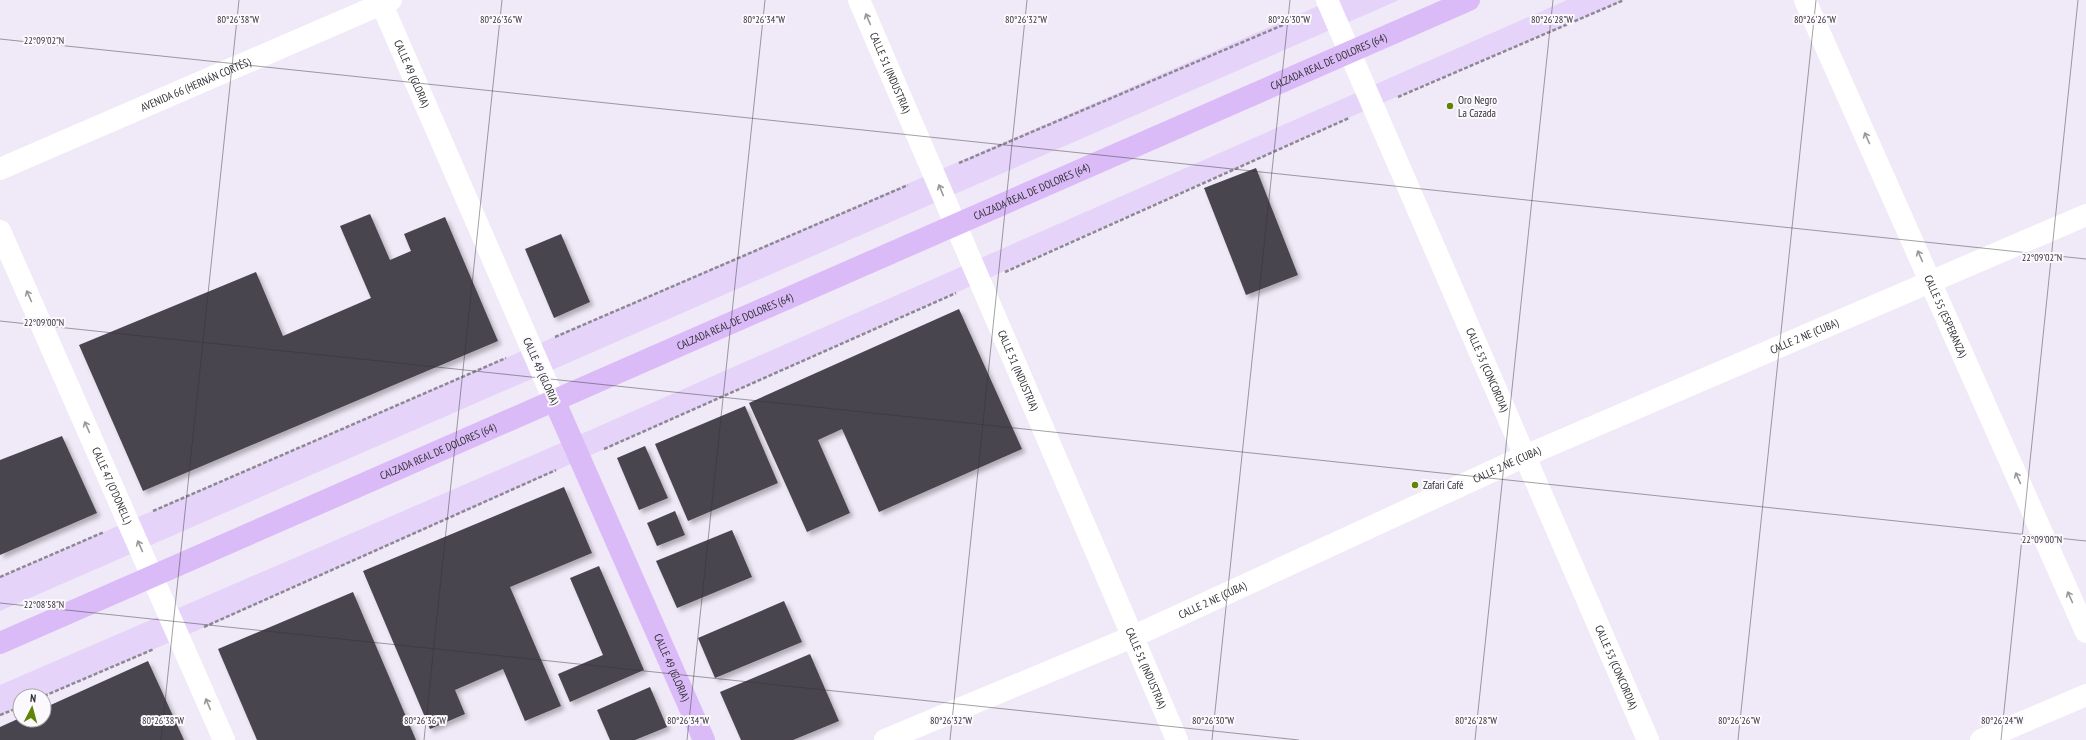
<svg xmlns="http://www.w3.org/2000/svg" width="2086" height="740" font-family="'PT Sans Narrow',sans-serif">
<defs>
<filter id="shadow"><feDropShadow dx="3.5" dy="3.5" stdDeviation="2" flood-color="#0004"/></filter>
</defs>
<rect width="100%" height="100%" fill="#f0e9f7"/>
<g fill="#e5d3f9">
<polygon points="1332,0 1399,0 0,611 0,577"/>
<polygon points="1567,0 1624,0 1373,107 180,638 44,696 20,696 20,707 0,715 0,685 570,439"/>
</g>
<g fill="#4a444f" filter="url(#shadow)">
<polygon points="1256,168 1298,275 1246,295 1204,188"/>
<polygon points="370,214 390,260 411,251 404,234 445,217 498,341 143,491 79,345 256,272 283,336 371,298 340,226"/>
<polygon points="561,234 590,302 554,318 525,249"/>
<polygon points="959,309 1022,449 879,512 842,429 818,440 850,513 807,532 749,403"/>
<polygon points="745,406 778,483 688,521 655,444"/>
<polygon points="62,436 97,513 0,555 0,460"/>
<polygon points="645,446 668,498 639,510 617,458"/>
<polygon points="564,487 592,553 510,587 561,706 525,721 503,669 455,690 465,714 430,729 363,571"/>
<polygon points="675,511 685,535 657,546 647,523"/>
<polygon points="732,530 752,577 677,608 656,561"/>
<polygon points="599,566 644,670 570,702 558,674 603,655 570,578"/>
<polygon points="353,592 416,740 257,740 218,649"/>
<polygon points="784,601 802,642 715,678 698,638"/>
<polygon points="810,654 839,721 793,740 741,740 720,692"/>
<polygon points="148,661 184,740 0,740 0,727 20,718 20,720 44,720 44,708"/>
<polygon points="650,687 667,727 635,740 610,740 597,710"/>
</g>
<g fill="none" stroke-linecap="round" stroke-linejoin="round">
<g stroke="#8d8992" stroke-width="2.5" stroke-dasharray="4 2" stroke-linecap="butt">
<polyline points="1398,97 1624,0"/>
<polyline points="959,163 1304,16"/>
<polyline points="1005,272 1349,118"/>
<polyline points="555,337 908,185"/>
<polyline points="604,449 956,293"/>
<polyline points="153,511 506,358"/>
<polyline points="0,577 104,532"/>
<polyline points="204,627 556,470"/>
<polyline points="44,696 154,649"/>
<polyline points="0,715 20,707"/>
</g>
<g stroke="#fff" stroke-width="22">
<path id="s1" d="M380,0L554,400"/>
<path id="s2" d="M859,0L1177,740"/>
<path id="s3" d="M1327,0L1648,740"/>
<path id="s4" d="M1805,0L2086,632"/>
<path id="s5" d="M0,169L391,0"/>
<path id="s6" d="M0,231L224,740"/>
<path id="s7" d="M885,740L1132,637L1525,456L2086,215"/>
<polyline points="1981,740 2086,695"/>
</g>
<g stroke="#dabbf8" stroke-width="22">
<path id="s8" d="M554,400L704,740"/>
<path id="s9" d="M0,643L1469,0"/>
</g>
</g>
<defs><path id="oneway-shaft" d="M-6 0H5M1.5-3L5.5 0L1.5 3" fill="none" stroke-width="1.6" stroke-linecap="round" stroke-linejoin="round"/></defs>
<g stroke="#98989a">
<use href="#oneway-shaft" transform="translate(868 19) rotate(-113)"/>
<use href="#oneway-shaft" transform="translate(1867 138) rotate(-114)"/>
<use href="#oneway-shaft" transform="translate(941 190) rotate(-112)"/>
<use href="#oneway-shaft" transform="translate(1920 256) rotate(-114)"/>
<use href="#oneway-shaft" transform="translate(29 296) rotate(-114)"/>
<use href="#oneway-shaft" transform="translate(87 427) rotate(-114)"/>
<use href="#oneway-shaft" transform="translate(2018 478) rotate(-114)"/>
<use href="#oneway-shaft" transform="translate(140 546) rotate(-114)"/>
<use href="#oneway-shaft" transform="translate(2070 597) rotate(-114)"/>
<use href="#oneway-shaft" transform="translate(208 704) rotate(-113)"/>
</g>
<path fill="none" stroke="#323035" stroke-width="1" stroke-opacity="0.45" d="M0,39L2086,259M0,321L2086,541M0,603L1299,740M161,740L239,0M424,740L502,0M687,740L765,0M950,740L1027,0M1212,740L1290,0M1475,740L1553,0M1738,740L1816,0M2001,740L2078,0"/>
<g fill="#608506" stroke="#fbf8fe" stroke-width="1.5">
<circle cx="1450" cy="106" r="4"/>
<circle cx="1415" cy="485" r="4"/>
</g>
<g text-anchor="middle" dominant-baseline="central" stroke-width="4" stroke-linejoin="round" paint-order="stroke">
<g font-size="11" fill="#323035" stroke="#fbf8fe">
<text stroke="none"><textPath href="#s9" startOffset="1450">CALZADA REAL DE DOLORES (64)</textPath></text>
<text stroke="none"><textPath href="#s2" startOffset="79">CALLE 51 (INDUSTRIA)</textPath></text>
<text stroke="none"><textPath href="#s1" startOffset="80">CALLE 49 (GLORIA)</textPath></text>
<text stroke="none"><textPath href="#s5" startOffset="213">AVENIDA 66 (HERNÁN CORTÉS)</textPath></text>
<text stroke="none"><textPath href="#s9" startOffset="1126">CALZADA REAL DE DOLORES (64)</textPath></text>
<text stroke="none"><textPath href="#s4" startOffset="346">CALLE 55 (ESPERANZA)</textPath></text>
<text stroke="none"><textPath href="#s9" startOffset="802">CALZADA REAL DE DOLORES (64)</textPath></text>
<text stroke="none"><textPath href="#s7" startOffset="1004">CALLE 2 NE (CUBA)</textPath></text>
<text stroke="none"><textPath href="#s2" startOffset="403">CALLE 51 (INDUSTRIA)</textPath></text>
<text stroke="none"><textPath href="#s3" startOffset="403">CALLE 53 (CONCORDIA)</textPath></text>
<text transform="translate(541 371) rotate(66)">CALLE 49 (GLORIA)</text>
<text stroke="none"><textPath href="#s9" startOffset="478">CALZADA REAL DE DOLORES (64)</textPath></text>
<text stroke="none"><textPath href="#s7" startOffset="680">CALLE 2 NE (CUBA)</textPath></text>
<text stroke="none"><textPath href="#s6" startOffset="278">CALLE 47 (O'DONELL)</textPath></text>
<text stroke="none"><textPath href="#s7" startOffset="356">CALLE 2 NE (CUBA)</textPath></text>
<text stroke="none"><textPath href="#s8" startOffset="292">CALLE 49 (GLORIA)</textPath></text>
<text stroke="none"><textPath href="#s3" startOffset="727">CALLE 53 (CONCORDIA)</textPath></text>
<text stroke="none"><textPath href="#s2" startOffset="727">CALLE 51 (INDUSTRIA)</textPath></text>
</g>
<g font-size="11" fill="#323035" stroke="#fbf8fe" text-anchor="start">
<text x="1458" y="100">Oro Negro<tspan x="1458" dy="13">La Cazada</tspan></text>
<text x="1423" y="485">Zafari Café</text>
</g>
</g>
<g font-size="10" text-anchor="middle" fill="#323035" stroke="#fbf8fe" stroke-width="4" stroke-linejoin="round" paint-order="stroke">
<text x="238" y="23">80°26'38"W</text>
<text x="501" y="23">80°26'36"W</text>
<text x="764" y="23">80°26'34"W</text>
<text x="1026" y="23">80°26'32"W</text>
<text x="1289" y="23">80°26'30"W</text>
<text x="1552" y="23">80°26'28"W</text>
<text x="1815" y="23">80°26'26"W</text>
<text x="44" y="44">22°09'02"N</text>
<text x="2042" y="261">22°09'02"N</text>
<text x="44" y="326">22°09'00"N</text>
<text x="2042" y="543">22°09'00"N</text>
<text x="44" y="608">22°08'58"N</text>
<text x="163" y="724">80°26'38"W</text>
<text x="425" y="724">80°26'36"W</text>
<text x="688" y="724">80°26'34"W</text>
<text x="951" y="724">80°26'32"W</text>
<text x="1213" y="724">80°26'30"W</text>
<text x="1476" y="724">80°26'28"W</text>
<text x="1739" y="724">80°26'26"W</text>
<text x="2002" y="724">80°26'24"W</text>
</g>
<g transform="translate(32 708) rotate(6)"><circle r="19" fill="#fbf8fe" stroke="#aba8ae"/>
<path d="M0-3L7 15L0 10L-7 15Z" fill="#608506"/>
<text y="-6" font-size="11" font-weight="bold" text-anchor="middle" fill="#323035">N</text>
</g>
</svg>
